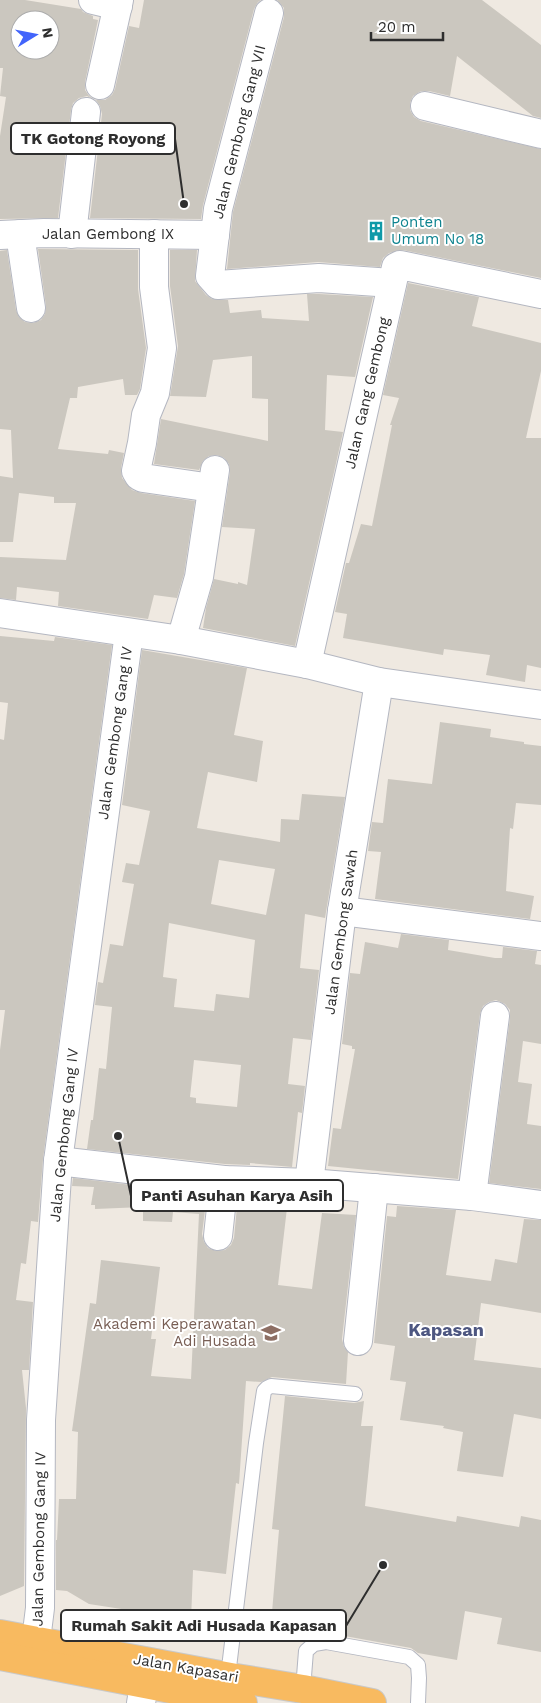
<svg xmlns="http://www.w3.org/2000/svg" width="541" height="1703" font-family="'Work Sans',sans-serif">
<rect width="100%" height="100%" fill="#efe9e1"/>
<g fill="#cbc7bf" fill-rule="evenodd">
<path d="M0,0H25L81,9L83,12L93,16V19L98,20L85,82V90L89,96L93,99L87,96L79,98L73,103L71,110L58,218L0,219V136L6,97L0,96L3,68H0ZM20,20H50V50H20Z"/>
<polygon points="144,0 261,0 258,2 254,9 203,205 201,219 90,218 102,114 100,106 96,100 105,100 112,95 115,89 129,26 139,28"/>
<polygon points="277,0 482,0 541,45 541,118 533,116 457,56 450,96 429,91 421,91 413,96 410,103 410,110 414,117 421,121 541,149 541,278 403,250 389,253 383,258 380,267 318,262 227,269 233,212 284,17 284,8"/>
<polygon points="38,249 138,250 138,289 146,348 140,389 137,395 125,395 123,379 78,387 77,398 70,398 58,449 108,454 109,450 124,453 121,468 122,478 132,490 141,493 195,501 184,574 177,598 154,595 148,619 58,606 59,592 17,587 16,600 0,598 0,557 66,560 76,503 54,503 54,497 19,493 13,542 0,542 0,476 13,478 11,430 0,429 0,251 7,250 16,310 19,317 25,322 33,323 41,320 45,314 46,306"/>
<polygon points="170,250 197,250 195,281 206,295 212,299 228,300 230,313 261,310 262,318 309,321 307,294 319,294 373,297 355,377 327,375 325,430 343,432 295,646 203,628 206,608 214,579 238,584 238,582 247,585 255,529 222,527 230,472 229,464 224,458 217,455 209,456 203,461 199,470 154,464 161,419 268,441 268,399 252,398 252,356 213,360 206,397 170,396 178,346 170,286"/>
<polygon points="408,283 479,297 472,326 541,343 541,371 526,438 541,438 541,668 527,665 525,682 486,675 490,655 444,649 443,655 343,638 347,614 335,612 346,563 349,563 361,524 372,526 392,425 390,425 399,398 383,395"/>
<polygon points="0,636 54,641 55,637 112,645 43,1159 38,1222 31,1221 26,1264 21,1263 16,1300 33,1302 29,1370 22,1370 26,1408 24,1586 0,1596 0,1050 5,1010 0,1010 0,739 4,740 8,703 0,702"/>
<path d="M142,650L247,668L234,735L263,741L257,782L208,772L197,828L280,842L281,819L299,820L302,794L345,797L325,918L305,914L300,968L319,970L311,1040L293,1038L288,1084L305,1086L302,1113L298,1112L292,1167L250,1163V1165L225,1164L87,1149L91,1120H93L99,1068L106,1069L112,1007L95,1005L98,982L103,983L110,944L123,946L134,884L122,882L126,863L139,865L150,811L122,805ZM219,860L275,869L266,915L211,904ZM169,923L255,940L249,998L216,994L214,1011L174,1007L177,979L163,977ZM194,1060L241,1065L237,1107L196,1103V1098L190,1097Z"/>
<polygon points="440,722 491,729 490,737 524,742 524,744 541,746 541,805 516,803 513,829 510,828 506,891 534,896 530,919 375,899 381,852 368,851 372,822 383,823 388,779 432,784"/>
<polygon points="401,934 449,940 448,950 495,958 502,958 503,947 537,951 535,964 541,965 541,1044 523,1041 518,1082 532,1084 527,1124 541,1126 541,1189 489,1183 510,1018 510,1010 505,1004 496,1000 489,1002 483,1006 480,1014 458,1179 328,1166 333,1128 341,1129 355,1049 352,1049 352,1046 342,1044 350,973 360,974 365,942 398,948"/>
<polygon points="73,1178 207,1194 202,1234 204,1242 208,1248 216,1251 225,1250 231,1245 234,1238 238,1196 248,1196 248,1202 273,1202 273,1207 287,1208 278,1285 312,1289 322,1213 356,1215 342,1339 344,1347 348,1352 346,1384 272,1377 261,1382 246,1381 239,1484 236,1483 226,1574 193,1570 191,1620 140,1617 141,1612 89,1604 67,1591 56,1590 56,1540 57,1540 59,1499 76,1499 78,1432 72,1431 90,1303 96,1304 101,1260 160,1267 151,1339 156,1339 151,1376 191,1379 199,1214 173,1212 172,1222 143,1221 143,1207 95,1209 95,1205 91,1205 94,1187 72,1186"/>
<polygon points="397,1206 456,1210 446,1275 491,1281 495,1259 517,1263 524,1219 541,1220 541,1313 481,1303 474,1360 541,1368 541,1419 514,1414 503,1477 457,1471 463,1432 443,1428 444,1426 400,1420 406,1382 390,1380 395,1346 374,1343 387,1216 396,1217"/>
<polygon points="285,1396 354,1403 364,1401 361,1426 373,1426 365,1506 456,1522 457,1516 519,1527 521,1516 541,1520 541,1652 497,1644 502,1618 465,1611 457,1660 418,1653 411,1648 328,1633 312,1635 313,1628 271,1624 279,1530 272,1529"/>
</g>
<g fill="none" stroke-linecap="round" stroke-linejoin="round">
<defs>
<g id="service">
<polyline points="228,1676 256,1443 264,1391 267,1388 271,1386 355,1394"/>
<polyline points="303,1689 306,1651 314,1644 326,1642 409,1657 418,1665 419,1678 418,1703"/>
</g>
<g id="minor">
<polyline points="93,0 118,6"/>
<polyline points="269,13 218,209 210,276 218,285 319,278 392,283"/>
<polyline points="100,85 119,0"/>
<polyline points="425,106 541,134"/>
<polyline points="20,234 31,308"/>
<polyline points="72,234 86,112"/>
<polyline points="154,234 154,287 162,348 155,393 146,415 142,443 136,471 139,476 143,478 212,488"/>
<polyline points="0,235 44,233 215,235"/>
<polyline points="0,613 181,640 307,664 379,682 541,705"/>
<polyline points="181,640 199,577 215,470"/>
<polyline points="307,664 396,267 400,265 541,294"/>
<polyline points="342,911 541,936"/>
<polyline points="58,1161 224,1180 309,1183 472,1196 541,1205"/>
<polyline points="309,1183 342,911 379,682"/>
<polyline points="472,1196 495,1016"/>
<polyline points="218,1236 224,1180"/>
<polyline points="358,1341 374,1188"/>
<polyline points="36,1640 40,1608 41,1420 58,1161 129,633"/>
<polyline points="141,1703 144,1685"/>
</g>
<g id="trunk">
<polyline points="0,1634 236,1678 303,1689 372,1703"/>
<polyline points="0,1656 243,1703"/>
</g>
</defs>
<use href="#service" stroke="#b4b7c1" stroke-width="16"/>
<use href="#minor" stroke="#b4b7c1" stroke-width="30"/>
<use href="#trunk" stroke="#c9c9c9" stroke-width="30"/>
<use href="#service" stroke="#fff" stroke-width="14"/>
<use href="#minor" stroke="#fff" stroke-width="28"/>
<use href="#trunk" stroke="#f8ba60" stroke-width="28"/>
</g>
<defs>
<symbol id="building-bare" viewBox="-9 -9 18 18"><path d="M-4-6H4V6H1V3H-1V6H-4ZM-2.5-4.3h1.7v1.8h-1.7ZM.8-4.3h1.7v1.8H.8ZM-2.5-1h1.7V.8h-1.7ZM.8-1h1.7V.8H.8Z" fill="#0f9aa8" stroke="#fff" stroke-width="2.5" paint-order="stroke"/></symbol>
<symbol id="university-bare" viewBox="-9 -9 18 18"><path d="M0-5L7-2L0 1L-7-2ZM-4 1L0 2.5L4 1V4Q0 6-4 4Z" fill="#8d6e63" stroke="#fff" stroke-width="2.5" paint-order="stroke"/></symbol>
</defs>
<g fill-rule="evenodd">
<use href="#building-bare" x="362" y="217" width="28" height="28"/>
<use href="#university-bare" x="257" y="1319" width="28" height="28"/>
</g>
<g text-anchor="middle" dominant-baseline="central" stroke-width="4" stroke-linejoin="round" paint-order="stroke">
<g font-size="15" fill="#2e2e2e" stroke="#fff">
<text transform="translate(239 132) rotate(-76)">Jalan Gembong Gang VII</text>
<text x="108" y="234">Jalan Gembong IX</text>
<text transform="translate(367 393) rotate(-77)">Jalan Gang Gembong</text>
<text transform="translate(115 733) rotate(-82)">Jalan Gembong Gang IV</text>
<text transform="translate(341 932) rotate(-82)">Jalan Gembong Sawah</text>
<text transform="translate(64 1135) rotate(-84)">Jalan Gembong Gang IV</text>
<text transform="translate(39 1539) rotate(-89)">Jalan Gembong Gang IV</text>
<text transform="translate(186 1668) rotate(10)">Jalan Kapasari</text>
</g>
<g font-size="15" fill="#0d838f" stroke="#fff" text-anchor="start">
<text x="391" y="222">Ponten<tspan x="391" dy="17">Umum No 18</tspan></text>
</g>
<g font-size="15" fill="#785e54" stroke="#fff" text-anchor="end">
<text x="256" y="1324">Akademi Keperawatan<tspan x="256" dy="17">Adi Husada</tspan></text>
</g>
<g font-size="18" font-weight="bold" fill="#4d5680" stroke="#fff">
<text x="446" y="1329">Kapasan</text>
</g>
</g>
<path fill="none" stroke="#2e2e2e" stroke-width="2" d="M184 204L175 139M118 1136L131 1196M383 1565L346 1626"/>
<g fill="#2e2e2e" stroke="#fff" stroke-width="2">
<circle cx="184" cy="204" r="5"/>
<circle cx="118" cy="1136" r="5"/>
<circle cx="383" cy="1565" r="5"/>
</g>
<g fill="#fff" stroke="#2e2e2e" stroke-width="2">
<rect x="11" y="123" width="164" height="31" rx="5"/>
<rect x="131" y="1180" width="212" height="31" rx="5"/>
<rect x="61" y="1610" width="285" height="31" rx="5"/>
</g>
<g font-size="16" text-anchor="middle" font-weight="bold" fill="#2e2e2e">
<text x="93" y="144">TK Gotong Royong</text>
<text x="237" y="1201">Panti Asuhan Karya Asih</text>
<text x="204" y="1631">Rumah Sakit Adi Husada Kapasan</text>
</g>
<g transform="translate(35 35) rotate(80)"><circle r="24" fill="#ffffff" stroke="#ababab"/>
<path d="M0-4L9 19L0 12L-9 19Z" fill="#4264fb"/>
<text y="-8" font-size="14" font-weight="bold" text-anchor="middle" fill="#2e2e2e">N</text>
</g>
<path d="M371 32v8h72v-8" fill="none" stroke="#2e2e2e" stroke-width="2.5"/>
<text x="378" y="32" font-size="15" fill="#2e2e2e" stroke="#ffffff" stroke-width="4" paint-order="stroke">20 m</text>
</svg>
